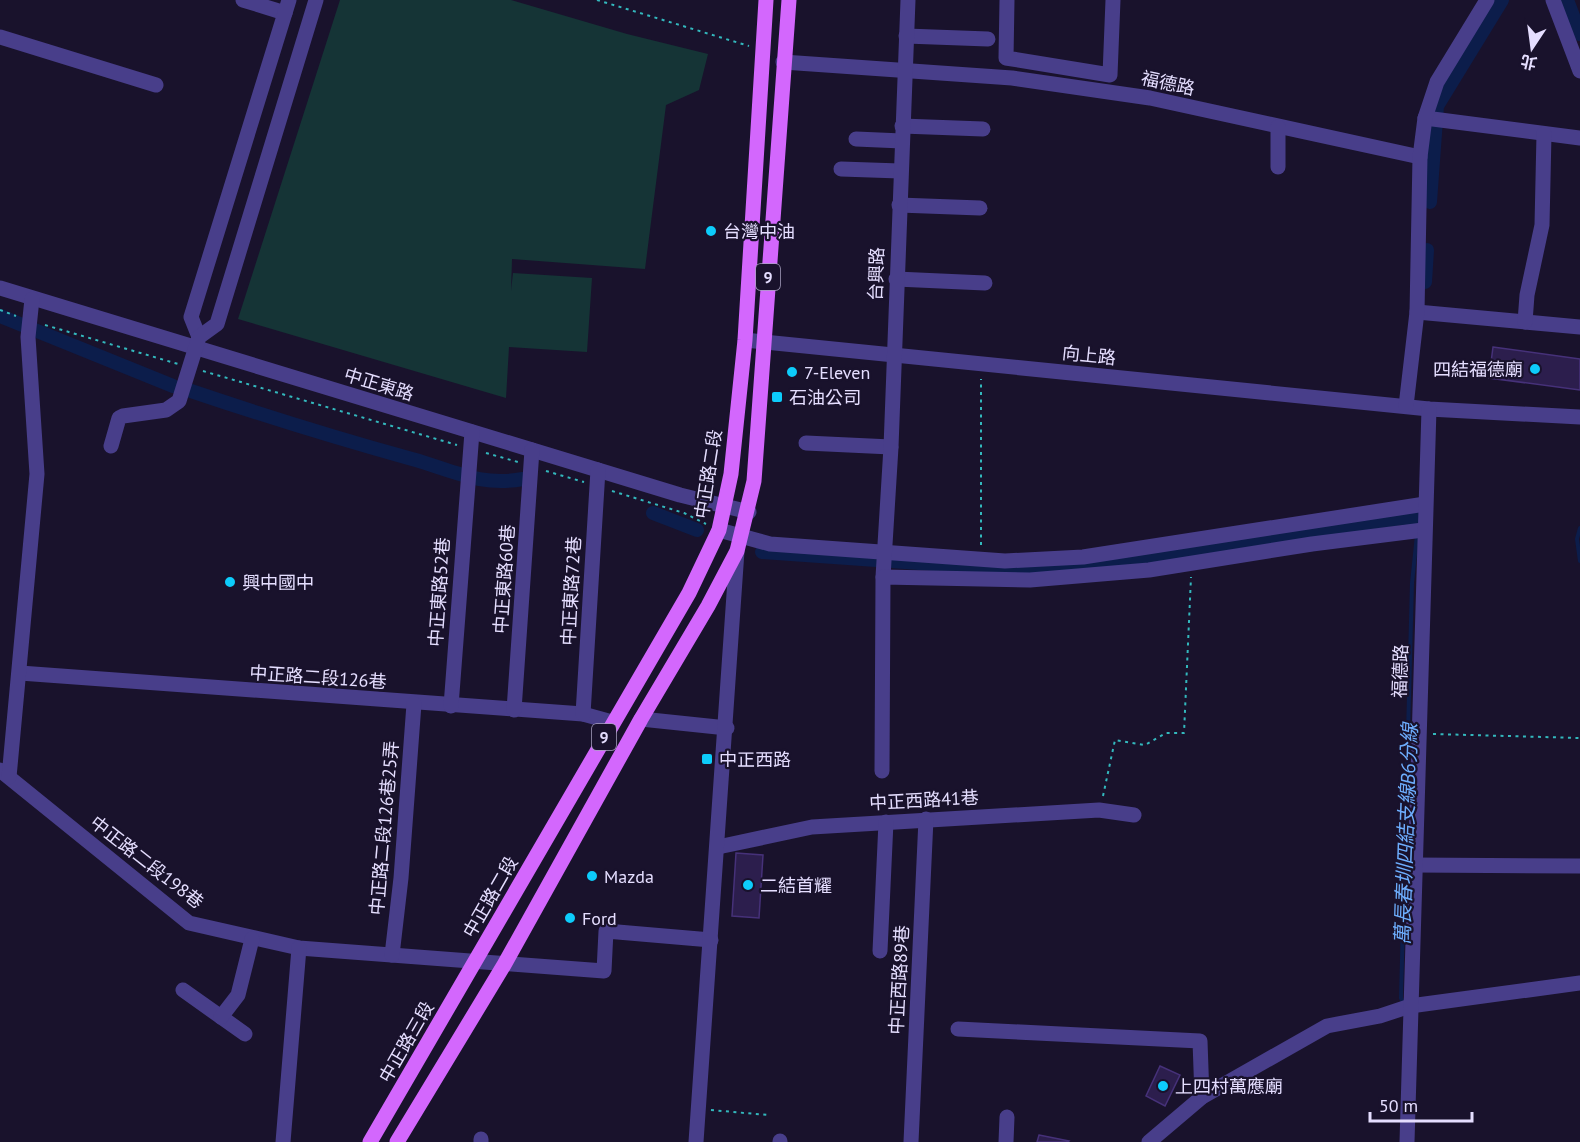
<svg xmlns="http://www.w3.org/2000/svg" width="1580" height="1142" font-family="'PT Sans','Noto Sans TC',sans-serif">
<rect width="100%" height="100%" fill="#19122c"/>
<polygon fill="#153436" points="340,0 511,0 627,34 708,54 699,90 666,105 645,269 512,259 511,291 513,273 592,278 587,352 509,347 506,398 238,319"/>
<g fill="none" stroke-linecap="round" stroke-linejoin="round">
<g stroke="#0c1d4b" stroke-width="4">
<polyline points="1406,525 1416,523 1415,516"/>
<polyline points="1580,528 1577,539 1580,561"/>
<polyline points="891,561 891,565 975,572"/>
<polyline points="1404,1004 1401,998 1412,583 1417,535"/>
</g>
<g stroke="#0c1d4b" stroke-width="14">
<polyline points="1567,0 1580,34"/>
<polyline points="1430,202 1437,106 1502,0"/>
<polyline points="1425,282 1427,250"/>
<polyline points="0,316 173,386"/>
<path d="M188,390C262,415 336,438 412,459C452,470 480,487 523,479"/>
<polyline points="653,513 697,530"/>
<polyline points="762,552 1004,569 1061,569 1415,516 1415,512"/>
</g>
</g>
<g fill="#2c1e4d" stroke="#463179" stroke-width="1.5">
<polygon points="1493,347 1580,359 1580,390 1489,378"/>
<polygon points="736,853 763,855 759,918 732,916"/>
<polygon points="1160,1066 1180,1075 1165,1106 1146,1096"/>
<polygon points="1039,1135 1069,1141 1068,1142 1037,1142"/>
</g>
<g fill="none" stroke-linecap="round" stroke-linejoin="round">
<g stroke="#33b8bd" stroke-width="2" stroke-dasharray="3 4.5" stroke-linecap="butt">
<polyline points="597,0 749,46"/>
<polyline points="0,310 16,316"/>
<polyline points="45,325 178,364"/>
<polyline points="203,371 457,445"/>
<polyline points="486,453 518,462"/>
<polyline points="546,471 584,482"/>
<polyline points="612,491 684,513 706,524"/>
<polyline points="981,545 981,379"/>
<polyline points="1433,734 1580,738"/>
<polyline points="1103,796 1115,740 1145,745 1166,733 1184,733 1191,577"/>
<polyline points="711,1110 768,1115"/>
</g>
<g stroke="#483e8a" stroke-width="15">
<polyline points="243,0 285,13"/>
<polyline points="1007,0 1006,58 1110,75 1113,0"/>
<polyline points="1553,0 1580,71"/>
<polyline points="906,36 988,39"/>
<polyline points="0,37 156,85"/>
<polyline points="783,62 1012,78 1150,98 1420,157"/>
<polyline points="1425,118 1580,138"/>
<polyline points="902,126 983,129"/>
<polyline points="856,139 902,141"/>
<polyline points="1278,167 1278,127"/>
<polyline points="841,169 900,171"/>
<polyline points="899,205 980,208"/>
<polyline points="896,279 985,283"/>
<polyline points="0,288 680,495 749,512"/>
<polyline points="1417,312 1580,327"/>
<polyline points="1525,322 1527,295 1542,225 1544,134"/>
<polyline points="199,337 191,317 289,0"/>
<polyline points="745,340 1429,409 1580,417"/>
<polyline points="1406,406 1417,312 1420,157 1425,118 1437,82 1487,0"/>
<polyline points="806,443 891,447"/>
<polyline points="111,446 119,418 123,416 166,410 179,401 199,337 217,324 316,0"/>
<polyline points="719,530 770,544 1005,561 1083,557 1425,504"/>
<polyline points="883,577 891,447 908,0"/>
<polyline points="20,673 583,714 612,722"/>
<polyline points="451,706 472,432"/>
<polyline points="514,710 532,450"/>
<polyline points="583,714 598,470"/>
<polyline points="641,719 727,728"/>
<polyline points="0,770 189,923 299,948 604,971 606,931 711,940"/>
<polyline points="882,771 883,577 1030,580 1149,570 1312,544 1423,530"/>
<polyline points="9,777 37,474 28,337 32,299"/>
<polyline points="718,847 812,827 1099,810 1134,815"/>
<polyline points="1414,865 1580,866"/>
<polyline points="880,951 886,822"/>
<polyline points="392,955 401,878 414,704"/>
<polyline points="183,990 245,1034"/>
<polyline points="221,1017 238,995 252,939"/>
<polyline points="958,1029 1200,1041 1202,1097"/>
<polyline points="481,1139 481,1142"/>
<polyline points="283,1142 299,948"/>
<polyline points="696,1142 737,551"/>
<polyline points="780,1142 780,1141"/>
<polyline points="911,1142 926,819"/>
<polyline points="1006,1142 1007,1117"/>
<polyline points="1149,1142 1202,1097 1327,1026 1380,1016 1410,1006 1580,983"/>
<polyline points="1407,1142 1429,409"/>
</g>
<g stroke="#d367fd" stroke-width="15">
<polyline points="370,1142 689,593 719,530 731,474 745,340 766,0"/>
<polyline points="397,1142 504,965 641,719 708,606 737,551 754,481 789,0"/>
</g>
</g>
<g fill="#0dccfb" stroke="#19122c" stroke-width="2">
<circle cx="711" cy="231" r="6"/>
<circle cx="1535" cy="369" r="6"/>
<circle cx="792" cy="372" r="6"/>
<rect x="771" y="391" width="12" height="12" rx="3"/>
<circle cx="230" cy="582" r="6"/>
<rect x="701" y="753" width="12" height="12" rx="3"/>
<circle cx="592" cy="876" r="6"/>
<circle cx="748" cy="885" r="6"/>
<circle cx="570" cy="918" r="6"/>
<circle cx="1163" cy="1086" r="6"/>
</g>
<g text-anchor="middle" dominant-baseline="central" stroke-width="4.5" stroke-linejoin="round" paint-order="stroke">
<g fill="#19122c" stroke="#a8a1c0" stroke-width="1.5">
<rect x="756" y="264" width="24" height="26" rx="4.5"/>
<rect x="592" y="724" width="24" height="26" rx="4.5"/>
</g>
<g font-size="16" font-weight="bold" fill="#e5deff">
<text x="768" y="277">9</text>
<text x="604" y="737">9</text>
</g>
<g font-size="18" fill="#e5deff" stroke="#19122c">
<text transform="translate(1168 83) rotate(12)">福德路</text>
<text transform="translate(876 274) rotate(-88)">台興路</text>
<text transform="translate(1089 355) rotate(6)">向上路</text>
<text transform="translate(379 384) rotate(17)">中正東路</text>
<text transform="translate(708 474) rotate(-81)">中正路二段</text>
<text transform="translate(504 579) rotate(-86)">中正東路60巷</text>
<text transform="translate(571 591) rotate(-87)">中正東路72巷</text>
<text transform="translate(439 592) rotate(-86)">中正東路52巷</text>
<text transform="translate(1400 671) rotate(-88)">福德路</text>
<text transform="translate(318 677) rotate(4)">中正路二段126巷</text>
<text transform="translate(924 800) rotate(-3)">中正西路41巷</text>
<text transform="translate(384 828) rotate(-85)">中正路二段126巷25弄</text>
<text transform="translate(147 862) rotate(38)">中正路二段198巷</text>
<text transform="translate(490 897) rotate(-60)">中正路二段</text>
<text transform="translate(899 980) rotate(-87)">中正西路89巷</text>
<text transform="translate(406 1042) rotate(-60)">中正路三段</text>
</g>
<g font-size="18" fill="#e5deff" stroke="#19122c" text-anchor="start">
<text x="723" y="231">台灣中油</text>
<text x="1523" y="369" text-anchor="end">四結福德廟</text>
<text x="804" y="372">7-Eleven</text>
<text x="789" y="397">石油公司</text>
<text x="242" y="582">興中國中</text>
<text x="719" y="759">中正西路</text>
<text x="604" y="876">Mazda</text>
<text x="760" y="885">二結首耀</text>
<text x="582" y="918">Ford</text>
<text x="1175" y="1086">上四村萬應廟</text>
</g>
<g font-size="20" font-style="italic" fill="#6dadfd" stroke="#19122c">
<text transform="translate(1406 834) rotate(-88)">萬長春圳四結支線B6分線</text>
</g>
</g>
<g transform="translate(1532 48) rotate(193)" stroke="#19122c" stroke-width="4.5" paint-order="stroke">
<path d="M0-4.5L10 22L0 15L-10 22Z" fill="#e5deff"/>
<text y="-9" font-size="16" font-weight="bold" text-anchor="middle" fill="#e5deff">北</text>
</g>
<path d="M1370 1112v9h102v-9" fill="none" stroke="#e5deff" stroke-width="3"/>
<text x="1379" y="1112" font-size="18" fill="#e5deff" stroke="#19122c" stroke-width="4.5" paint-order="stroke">50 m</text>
</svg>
